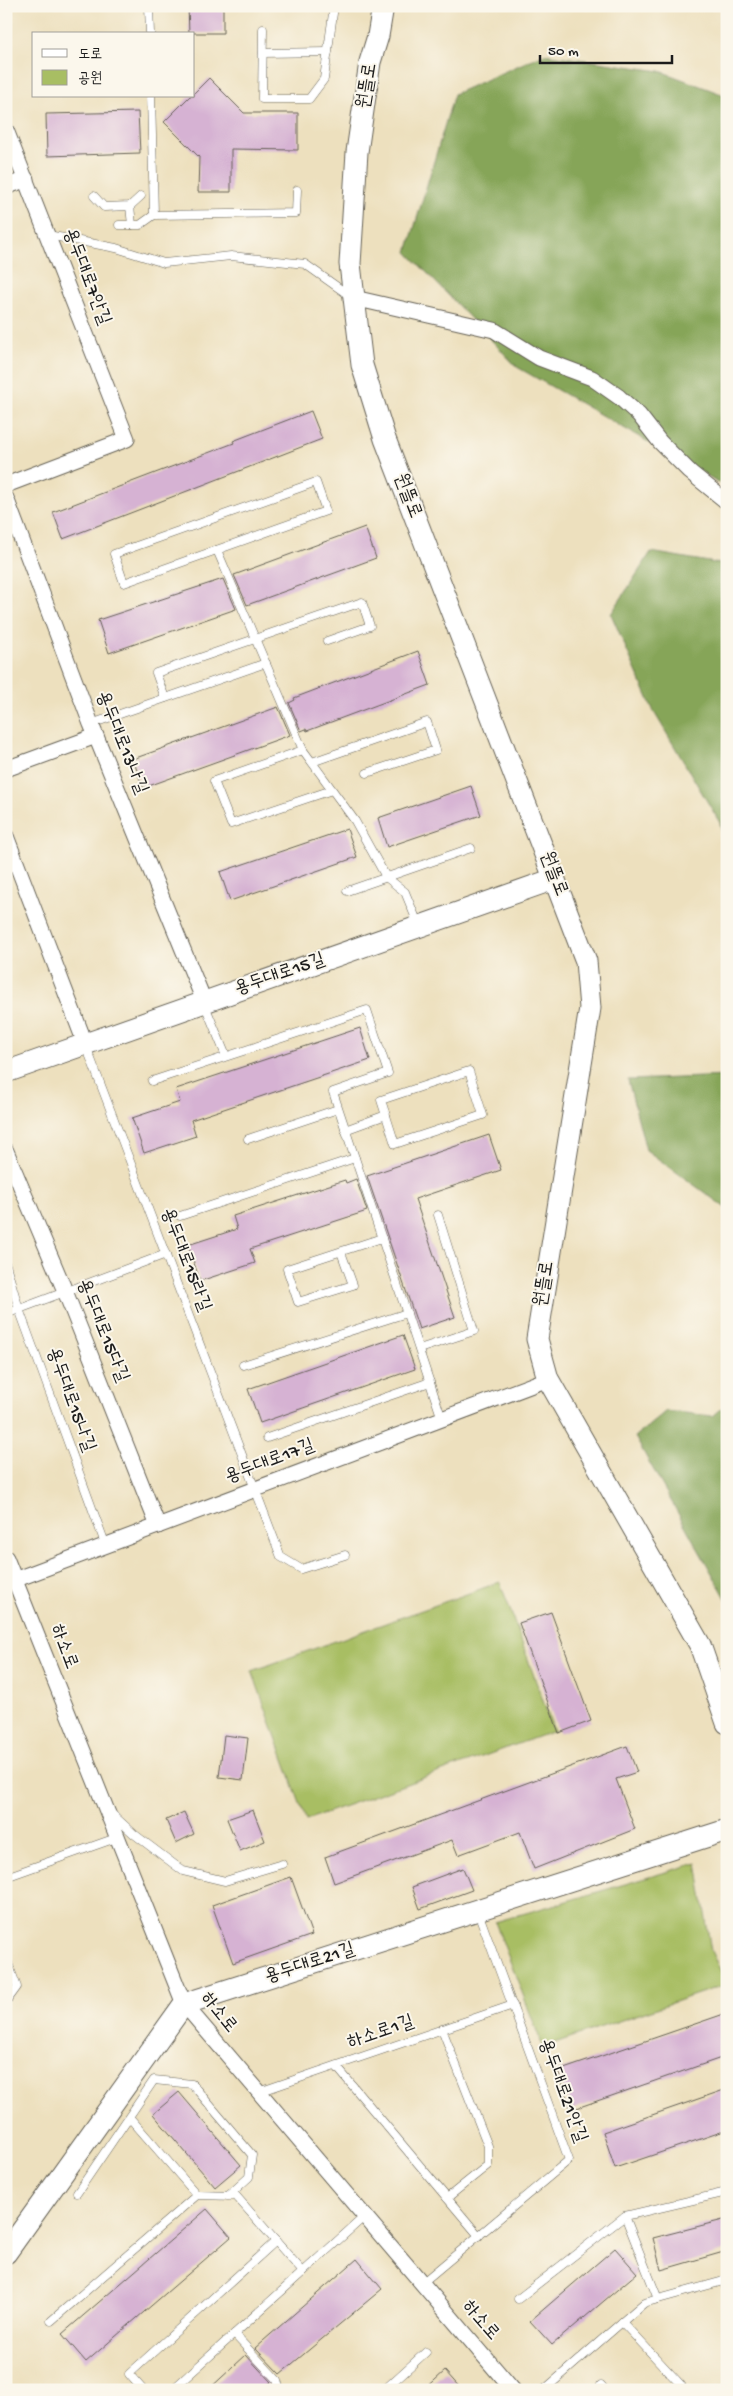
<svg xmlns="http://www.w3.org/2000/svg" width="733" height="2396" font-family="'Gochi Hand','Poor Story',sans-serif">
<rect width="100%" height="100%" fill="#fbf7ec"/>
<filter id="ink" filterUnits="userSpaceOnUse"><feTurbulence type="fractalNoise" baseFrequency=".02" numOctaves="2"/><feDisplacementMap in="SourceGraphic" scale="10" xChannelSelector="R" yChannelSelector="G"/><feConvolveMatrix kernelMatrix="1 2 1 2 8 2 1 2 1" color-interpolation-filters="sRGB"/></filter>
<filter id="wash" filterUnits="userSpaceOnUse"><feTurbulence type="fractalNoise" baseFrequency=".0096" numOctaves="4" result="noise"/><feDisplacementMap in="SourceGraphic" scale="20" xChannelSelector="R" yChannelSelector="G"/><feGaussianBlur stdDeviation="1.12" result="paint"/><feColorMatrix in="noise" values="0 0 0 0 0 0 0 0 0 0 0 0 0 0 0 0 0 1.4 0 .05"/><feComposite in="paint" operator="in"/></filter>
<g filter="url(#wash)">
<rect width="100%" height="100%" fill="#ede0be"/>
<g fill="#a8be63" stroke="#626d40">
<polygon points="500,1582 554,1731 306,1820 252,1671"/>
<polygon points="697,1863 711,1951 727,1984 543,2047 495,1922"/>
</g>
<g fill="#86a559" stroke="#51603a">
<polygon points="544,54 660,71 727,96 727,487 517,367 407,252 454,94"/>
<polygon points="651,552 727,565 727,859 720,823 654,712 611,614"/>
<polygon points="727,1076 727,1209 646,1150 628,1080"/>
<polygon points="727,1404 727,1600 635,1437 666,1411 713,1416"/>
</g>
<g id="blocks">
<g fill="#d6b2d3">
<polygon points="188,6 223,6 223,33 189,33"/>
<polygon points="209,78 244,113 298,113 298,150 231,149 231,192 198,192 199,157 164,122 190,96 194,96 194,93"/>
<polygon points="138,112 140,153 47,156 46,114"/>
<polygon points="311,411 322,439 63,539 53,512 234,443 233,441"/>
<polygon points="365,527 376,558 247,605 234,575"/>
<polygon points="223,579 236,609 109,653 98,620"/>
<polygon points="418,651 430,685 307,731 306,729 301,731 289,703 295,700 294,698"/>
<polygon points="278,707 290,735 143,788 133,759"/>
<polygon points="471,786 481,815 387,847 378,818"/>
<polygon points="347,829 357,857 230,901 220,872"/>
<polygon points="360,1028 370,1060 191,1120 196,1136 144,1153 132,1118 180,1102 176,1089"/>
<polygon points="489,1135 501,1170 415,1199 455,1317 419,1329 367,1176"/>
<polygon points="356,1179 367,1211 250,1249 255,1263 200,1281 188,1245 237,1229 233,1216 345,1180 346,1183"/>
<polygon points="403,1335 415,1369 260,1423 248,1389"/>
<polygon points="551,1612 591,1721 559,1733 519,1623"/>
<polygon points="224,1735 248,1738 243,1780 219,1777"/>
<polygon points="627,1746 637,1772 616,1779 635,1829 534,1869 520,1832 458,1855 452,1840 334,1883 325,1857"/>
<polygon points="253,1810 265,1841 240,1851 227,1819"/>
<polygon points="184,1812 194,1834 176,1843 166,1820"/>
<polygon points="463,1868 472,1890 420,1909 412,1887"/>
<polygon points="291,1877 312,1935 233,1963 212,1905"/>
<polygon points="727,2013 727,2056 571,2110 558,2071"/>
<polygon points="727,2089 727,2130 615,2168 603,2132"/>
<polygon points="179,2092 241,2165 215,2187 153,2114"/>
<polygon points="207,2209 231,2237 86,2362 62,2334"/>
<polygon points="727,2219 727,2251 661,2270 653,2238"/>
<polygon points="615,2248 637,2273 552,2345 530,2321"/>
<polygon points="357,2259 382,2289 280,2374 255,2348"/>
<polygon points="246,2355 271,2382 262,2390 208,2390"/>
<polygon points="445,2371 462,2390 424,2390"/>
</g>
</g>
</g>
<g filter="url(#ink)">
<use href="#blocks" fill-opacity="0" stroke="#656155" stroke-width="1"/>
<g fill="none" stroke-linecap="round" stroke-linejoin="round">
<defs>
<g id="lane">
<polyline points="149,6 150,34"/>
<polyline points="263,29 262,99 309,99 324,79 334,6"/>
<polyline points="263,53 328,52"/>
<polyline points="151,96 154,215"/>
<polyline points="94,196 104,207 130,206 141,196"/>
<polyline points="130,206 132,225"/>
<polyline points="119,225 140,225 154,215 296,213 297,190"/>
<polyline points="48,235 116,248 164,263 231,256 305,264 350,296"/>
<polygon points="316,482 326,511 124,583 114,554"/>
<polyline points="217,550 303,750 355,821 386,877 405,892 419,926"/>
<polyline points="165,698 156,673 362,602 370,626 327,641"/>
<polyline points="91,724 266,663"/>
<polyline points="303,750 214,781 231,824 332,790"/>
<polyline points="312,762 427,722 436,750 367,773"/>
<polyline points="347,891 471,848"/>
<polyline points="204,1003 226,1056"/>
<polyline points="86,1046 281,1557 301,1569 345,1555"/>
<polygon points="469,1071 483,1115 395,1144 381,1100"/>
<polyline points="152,1081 367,1010 388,1073 333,1092 442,1419"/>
<polyline points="345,1130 386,1115"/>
<polyline points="248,1139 338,1109"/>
<polyline points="180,1216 355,1158"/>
<polyline points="341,1252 353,1285 298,1302 287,1269 382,1238"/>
<polyline points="6,1265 19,1309 106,1546"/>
<polyline points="6,1314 166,1254"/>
<polyline points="419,1349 474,1331 438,1215"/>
<polyline points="243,1365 407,1313"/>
<polyline points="267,1438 430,1382"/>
<polyline points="112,1814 134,1834 183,1871 225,1881 282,1864"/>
<polyline points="6,1877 116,1838"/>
<polyline points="6,1958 17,1987 6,2002"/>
<polyline points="442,2029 488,2146 488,2165 447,2198"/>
<polyline points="336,2066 479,2236"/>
<polyline points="259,2092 513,2005"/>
<polyline points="130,2118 197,2195"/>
<polyline points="77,2193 154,2080 192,2084 252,2155 249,2177 228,2196"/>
<polyline points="724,2280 727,2291"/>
<polyline points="422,2283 569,2160 478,1912"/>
<polyline points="518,2299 625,2216"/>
<polyline points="658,2299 625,2216 727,2192"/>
<polyline points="51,2321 197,2195 236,2196 303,2272"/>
<polyline points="622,2322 681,2385 676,2390"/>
<polyline points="234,2334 277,2380 280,2390"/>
<polyline points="601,2385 605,2390"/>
<polyline points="143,2390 129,2374 276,2241"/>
<polyline points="172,2390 365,2216"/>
<polyline points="384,2390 426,2352"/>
<polyline points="544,2390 644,2303 727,2280"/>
</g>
<g id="street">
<polyline points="6,130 127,439 6,485"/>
<polyline points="6,187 26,179"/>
<polyline points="354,298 494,330 539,358 592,378 619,397 639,415 660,442 690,472 727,502"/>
<polyline points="6,498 91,724 204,1001"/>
<polyline points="6,769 96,736"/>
<polyline points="6,836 85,1043"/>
<polyline points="6,1151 65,1291 158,1526"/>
<polyline points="6,1558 184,2004 513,2390"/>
<polyline points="6,1583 548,1379"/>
</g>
<g id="secondary">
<polyline points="383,6 378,36 370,62 357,152 350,264 362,365 385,439 586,961 590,1008 537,1339 548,1379 700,1645 727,1723"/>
<polyline points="6,1072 554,879"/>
<polyline points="6,2253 184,2004 727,1830"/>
</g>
</defs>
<use href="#lane" stroke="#656155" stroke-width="9"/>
<use href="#street" stroke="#656155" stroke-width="17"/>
<use href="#secondary" stroke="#656155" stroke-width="23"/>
<use href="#lane" stroke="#fff" stroke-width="8"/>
<use href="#street" stroke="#fff" stroke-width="15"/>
<use href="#secondary" stroke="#fff" stroke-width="21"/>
</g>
</g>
<g text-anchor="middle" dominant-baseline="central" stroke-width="4" stroke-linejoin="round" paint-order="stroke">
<g font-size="19" fill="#1c1c1c" stroke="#fbf7ec">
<text transform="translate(368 86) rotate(-81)">원뜰로</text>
<text transform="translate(86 277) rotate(69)">용두대로7안길</text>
<text transform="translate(407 496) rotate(69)">원뜰로</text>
<text transform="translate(121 743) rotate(68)">용두대로13나길</text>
<text transform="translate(553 874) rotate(69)">원뜰로</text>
<text transform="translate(280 975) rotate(-19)">용두대로15길</text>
<text transform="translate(185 1260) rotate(69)">용두대로15라길</text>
<text transform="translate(545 1284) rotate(-81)">원뜰로</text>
<text transform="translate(102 1331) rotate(68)">용두대로15다길</text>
<text transform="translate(70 1400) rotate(70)">용두대로15나길</text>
<text transform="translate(270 1462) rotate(-21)">용두대로17길</text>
<text transform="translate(63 1647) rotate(69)">하소로</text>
<text transform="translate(310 1964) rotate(-18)">용두대로21길</text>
<text transform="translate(218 2013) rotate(51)">하소로</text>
<text transform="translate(381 2033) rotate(-19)">하소로1길</text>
<text transform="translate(562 2091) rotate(70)">용두대로21안길</text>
<text transform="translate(480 2321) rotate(49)">하소로</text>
</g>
</g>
<rect width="733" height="2396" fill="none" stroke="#fbf7ec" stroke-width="25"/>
<rect x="32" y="32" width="162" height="65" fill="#fbf7ec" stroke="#a29f99"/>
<rect x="42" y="49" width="25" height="8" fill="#ffffff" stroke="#a29f99"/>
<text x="78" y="58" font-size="15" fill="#1c1c1c">도로</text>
<rect x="42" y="70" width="25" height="15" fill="#a8be63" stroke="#a29f99"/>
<text x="78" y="82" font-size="15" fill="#1c1c1c">공원</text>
<path d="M540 55v8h132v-8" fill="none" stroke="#1c1c1c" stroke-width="2.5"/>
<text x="548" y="55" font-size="15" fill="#1c1c1c" stroke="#fbf7ec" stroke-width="4" paint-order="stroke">50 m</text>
</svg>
